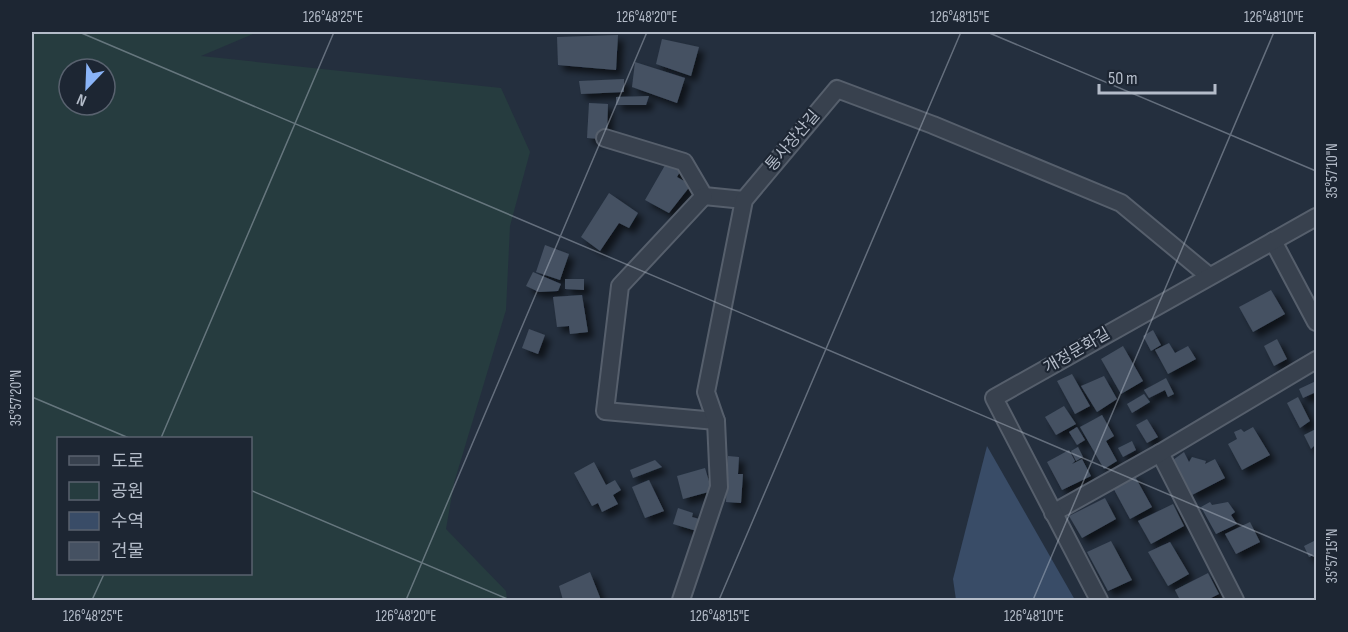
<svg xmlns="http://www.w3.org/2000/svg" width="1348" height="632" font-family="'Sofia Sans Condensed','Noto Sans KR',sans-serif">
<defs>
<filter id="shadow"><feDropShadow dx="5.5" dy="5.5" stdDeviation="3" flood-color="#0009"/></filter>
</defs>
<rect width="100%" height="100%" fill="#242f3e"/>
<path fill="#263c3f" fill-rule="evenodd" d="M32,32H258L201,56L501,88L530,152L510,226L506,310L454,483L446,529L506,591L507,600H32ZM69,69H105V105H69ZM58,438H250V574H58Z"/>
<polygon fill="#394c67" points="987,446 1075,600 956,600 953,579"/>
<g fill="#455162" filter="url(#shadow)">
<polygon points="618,35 616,70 558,65 557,37"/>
<polygon points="662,39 699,47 691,76 656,64"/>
<polygon points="635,62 685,78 677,103 632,87"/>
<polygon points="624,79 624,92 581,94 579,81"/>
<polygon points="649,96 646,105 616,105 616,97"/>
<polygon points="589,103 608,104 607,134 601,139 587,138"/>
<polygon points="668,160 682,168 677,177 691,185 669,213 645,200"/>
<polygon points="609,193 638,213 629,228 619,223 600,251 581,237"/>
<polygon points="545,245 569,254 560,280 536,272"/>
<polygon points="533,272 561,284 558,291 539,292 526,286"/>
<polygon points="565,279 584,279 584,290 565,289"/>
<polygon points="1271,290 1285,314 1253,332 1239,307"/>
<polygon points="582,295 588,332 570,334 569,326 557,327 553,297"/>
<polygon points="529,329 545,335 538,354 522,348"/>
<polygon points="1153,330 1161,345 1151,351 1143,336"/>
<polygon points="1277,339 1287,359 1274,366 1264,346"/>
<polygon points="1169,343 1175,353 1188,346 1196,359 1168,374 1155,350"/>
<polygon points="1123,346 1143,381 1121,394 1101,359"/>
<polygon points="1072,374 1090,406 1075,414 1057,381"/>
<polygon points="1104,376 1117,399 1097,412 1081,386"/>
<polygon points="1166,378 1174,394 1168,397 1165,390 1149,398 1144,390"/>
<polygon points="1316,381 1316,392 1303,398 1299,389"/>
<polygon points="1144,394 1150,402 1132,413 1127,404"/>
<polygon points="1298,397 1310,421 1300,428 1287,403"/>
<polygon points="1064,406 1076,424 1056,435 1045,417"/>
<polygon points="1102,415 1114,436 1106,441 1117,461 1104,469 1080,427"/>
<polygon points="1147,419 1158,437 1147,443 1136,425"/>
<polygon points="1077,427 1085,440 1077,445 1069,432"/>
<polygon points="1253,427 1270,455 1242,470 1228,444 1237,439 1234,432 1241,429 1244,432"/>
<polygon points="1316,429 1316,444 1311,449 1304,435"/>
<polygon points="1132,441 1136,450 1123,457 1118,448"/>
<polygon points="1078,447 1083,457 1076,461 1071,451"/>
<polygon points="1069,450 1075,461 1072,464 1082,459 1091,476 1062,490 1047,462"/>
<polygon points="1184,452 1189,462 1192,457 1206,461 1205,464 1215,459 1225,478 1192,495 1173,460"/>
<polygon points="728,456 739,457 738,474 743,474 741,503 726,502"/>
<polygon points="655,460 662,467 633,478 630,470"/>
<polygon points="594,462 606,485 615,480 621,490 613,495 618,504 602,512 598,503 592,506 574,473"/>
<polygon points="705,468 712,491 683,499 677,476"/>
<polygon points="1133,473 1152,507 1130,519 1111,484"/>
<polygon points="649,480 664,511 645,518 632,487"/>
<polygon points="1105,498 1116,519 1082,538 1069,516"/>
<polygon points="1210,502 1212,505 1228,502 1235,512 1231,515 1237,524 1216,534 1201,507"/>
<polygon points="1173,504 1184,526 1151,544 1138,521"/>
<polygon points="678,508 693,513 692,517 703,520 700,532 673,524"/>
<polygon points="1250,522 1260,542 1236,554 1225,534"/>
<polygon points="1316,540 1316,554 1309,557 1304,546"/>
<polygon points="1111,541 1132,580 1108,591 1087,552"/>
<polygon points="1170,542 1189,574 1168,586 1148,552"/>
<polygon points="590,572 601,600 563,600 559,586"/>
<polygon points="1208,573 1219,594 1207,600 1180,600 1175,590"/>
</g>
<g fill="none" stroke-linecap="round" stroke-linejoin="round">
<defs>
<g id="street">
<polyline points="605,138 684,162 704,196 744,200"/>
<polyline points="704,196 620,286 605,411 716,421"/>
<polyline points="1273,241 1316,322"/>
<polyline points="1160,453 1235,600"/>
<polyline points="1053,513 1160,453 1316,360"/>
<polyline points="681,600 719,487 716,421 706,392 744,200 837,89 933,125 1121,203 1209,276"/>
<polyline points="1099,600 994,398 1316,217"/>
</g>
</defs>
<use href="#street" stroke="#565f6c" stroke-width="20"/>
<use href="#street" stroke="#38414e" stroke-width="16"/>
</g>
<path fill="none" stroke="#b4bcc9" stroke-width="1.5" stroke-opacity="0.45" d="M79,32L1316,557M987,32L1316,171M32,397L129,438M161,438L334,32M250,490L510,600M92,600L104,574M406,600L647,32M719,600L961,32M1033,600L1274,32"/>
<g text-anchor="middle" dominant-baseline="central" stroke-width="4.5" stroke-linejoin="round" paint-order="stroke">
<g font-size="16" fill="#b4bcc9" stroke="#1d2633">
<text transform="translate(793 141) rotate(-50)">통사장산길</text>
<text transform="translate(1077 351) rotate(-30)">개정문화길</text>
</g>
</g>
<rect width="1348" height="632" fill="none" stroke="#1d2633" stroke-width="66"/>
<rect x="57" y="437" width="195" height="138" fill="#1d2633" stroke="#59626f" stroke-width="1.5"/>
<rect x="69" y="456" width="30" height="9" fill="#38414e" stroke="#59626f" stroke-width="1.5"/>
<text x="111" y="467" font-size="18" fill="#b4bcc9">도로</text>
<rect x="69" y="482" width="30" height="18" fill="#263c3f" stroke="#59626f" stroke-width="1.5"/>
<text x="111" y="497" font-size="18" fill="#b4bcc9">공원</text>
<rect x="69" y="512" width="30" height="18" fill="#394c67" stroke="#59626f" stroke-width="1.5"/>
<text x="111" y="527" font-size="18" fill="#b4bcc9">수역</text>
<rect x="69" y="542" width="30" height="18" fill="#455162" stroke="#59626f" stroke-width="1.5"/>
<text x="111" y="557" font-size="18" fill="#b4bcc9">건물</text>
<g transform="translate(87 87) rotate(203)"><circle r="28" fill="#1d2633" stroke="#59626f" stroke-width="1.5"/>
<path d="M0-4.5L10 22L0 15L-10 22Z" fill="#8ab4f8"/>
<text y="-9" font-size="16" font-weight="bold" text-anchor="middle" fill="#b4bcc9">N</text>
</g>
<path d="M1099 84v9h116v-9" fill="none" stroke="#b4bcc9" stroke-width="3"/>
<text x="1108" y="84" font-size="18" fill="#b4bcc9" stroke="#1d2633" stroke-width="4.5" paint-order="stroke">50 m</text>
<rect x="33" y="33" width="1282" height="566" fill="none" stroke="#b4bcc9" stroke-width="2"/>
<g font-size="15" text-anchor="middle" fill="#b4bcc9">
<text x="333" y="22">126°48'25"E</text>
<text x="647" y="22">126°48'20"E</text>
<text x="960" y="22">126°48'15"E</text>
<text x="1274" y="22">126°48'10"E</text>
<text transform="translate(1332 171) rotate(-90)" y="5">35°57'10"N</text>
<text transform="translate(16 398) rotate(-90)" y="5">35°57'20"N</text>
<text transform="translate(1332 556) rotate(-90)" y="5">35°57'15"N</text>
<text x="93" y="621">126°48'25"E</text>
<text x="406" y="621">126°48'20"E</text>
<text x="720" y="621">126°48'15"E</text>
<text x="1034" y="621">126°48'10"E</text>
</g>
</svg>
